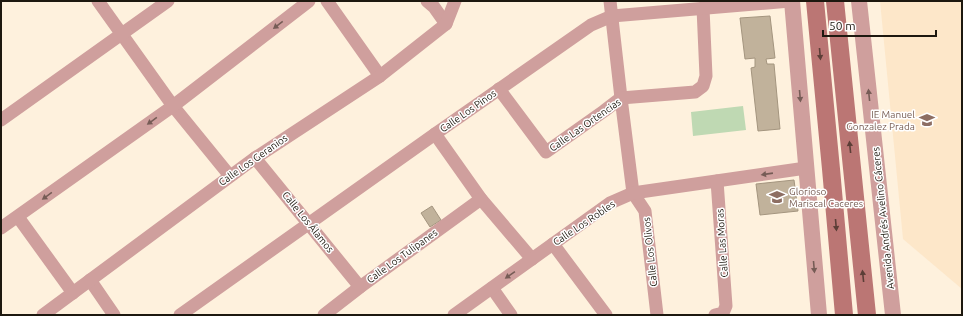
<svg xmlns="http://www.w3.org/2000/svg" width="963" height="316" font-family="Ubuntu,sans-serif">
<rect width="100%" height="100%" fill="#fef1dd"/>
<polygon fill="#fde7c9" points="880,1 962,1 962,289 903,239"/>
<polygon fill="#bfd9b3" points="743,106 746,130 693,136 691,112"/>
<g fill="#c1b29b" stroke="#a4957f">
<polygon points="770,16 775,58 766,59 767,64 774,64 780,129 758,131 751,68 755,67 755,58 745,59 740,18"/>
<polygon points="794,180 798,211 760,215 756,184"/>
<polygon points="432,206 441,220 430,227 421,213"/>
</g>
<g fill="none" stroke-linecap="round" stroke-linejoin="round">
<g stroke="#cf9f9d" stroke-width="13">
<polyline points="98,1 173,106 230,176"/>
<polyline points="327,1 380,76"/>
<polyline points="427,1 434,7 446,24"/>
<polyline points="610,1 621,98 633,193 645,211 657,315"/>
<polyline points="499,89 546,152 604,111 621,98 695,92 703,86 706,76 703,8"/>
<polyline points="1,120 168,1"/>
<polyline points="435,134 481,199 532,259"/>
<polyline points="255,158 360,287"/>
<polyline points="18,217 73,293"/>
<polyline points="1,228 173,106 309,1"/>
<polyline points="553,244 606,315"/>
<polyline points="90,280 114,315"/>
<polyline points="492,288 511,315"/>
<polyline points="43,315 255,158 380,76 446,24 455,1"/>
<polyline points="180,315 435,134 591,25 612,16 790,1"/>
<polyline points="324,315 360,287 481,199"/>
<polyline points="454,315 610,203 633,193 806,168"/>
<polyline points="715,315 723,313 726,306 717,181"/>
</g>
<g stroke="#cf9f9d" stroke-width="16">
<polyline points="792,1 819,315"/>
<polyline points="859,1 893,315"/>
</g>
<g stroke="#bb7674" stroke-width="18">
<polyline points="815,1 831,169 844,315"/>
<polyline points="835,1 867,315"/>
</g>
</g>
<defs><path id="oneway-solid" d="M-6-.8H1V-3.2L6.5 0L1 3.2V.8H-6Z"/></defs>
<g fill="#765c56">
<use href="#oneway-solid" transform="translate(278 25) rotate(142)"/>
<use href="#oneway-solid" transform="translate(869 95) rotate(-96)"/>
<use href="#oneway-solid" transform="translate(800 96) rotate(85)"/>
<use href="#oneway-solid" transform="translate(152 121) rotate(144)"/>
<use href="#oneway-solid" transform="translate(767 174) rotate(172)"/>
<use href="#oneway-solid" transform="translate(47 196) rotate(144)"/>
<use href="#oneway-solid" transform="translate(814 267) rotate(85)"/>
<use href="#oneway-solid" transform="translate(510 275) rotate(145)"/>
</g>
<g fill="#5c3e37">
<use href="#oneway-solid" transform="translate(820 54) rotate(85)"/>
<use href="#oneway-solid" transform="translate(850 147) rotate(-96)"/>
<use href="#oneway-solid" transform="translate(836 225) rotate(85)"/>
<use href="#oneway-solid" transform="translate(863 276) rotate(-96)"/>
</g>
<defs>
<symbol id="school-bare" viewBox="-9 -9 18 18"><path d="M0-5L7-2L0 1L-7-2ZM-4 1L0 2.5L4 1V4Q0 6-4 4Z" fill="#8d6e63" stroke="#fff" stroke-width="2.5" paint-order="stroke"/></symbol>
</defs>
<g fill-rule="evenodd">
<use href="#school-bare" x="916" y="109" width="22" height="22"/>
<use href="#school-bare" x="766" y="186" width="22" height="22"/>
</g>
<g text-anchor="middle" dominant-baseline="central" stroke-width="3" stroke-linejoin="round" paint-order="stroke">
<g font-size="10" fill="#1d180f" stroke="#fff">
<text transform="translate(468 111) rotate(-35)">Calle Los Pinos</text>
<text transform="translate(585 125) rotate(-35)">Calle Las Ortencias</text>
<text transform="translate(253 160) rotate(-35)">Calle Los Geranios</text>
<text transform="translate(883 218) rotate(-96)">Avenida Andrés Avelino Cáceres</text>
<text transform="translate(308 222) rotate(51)">Calle Los Álamos</text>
<text transform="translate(584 223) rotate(-34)">Calle Los Robles</text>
<text transform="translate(722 243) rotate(-94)">Calle Las Moras</text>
<text transform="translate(650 252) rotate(-96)">Calle Los Olivos</text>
<text transform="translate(402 256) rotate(-36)">Calle Los Tulipanes</text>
</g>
<g font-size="10" fill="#785e54" stroke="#fff" text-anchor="end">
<text x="915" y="114">IE Manuel<tspan x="915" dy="12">Gonzalez Prada</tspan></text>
<text x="789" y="191" text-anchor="start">Glorioso<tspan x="789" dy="12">Mariscal Caceres</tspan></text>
</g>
</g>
<rect width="963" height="316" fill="none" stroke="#1d180f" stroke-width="4"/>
<path d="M823 30v6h113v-6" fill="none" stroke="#1d180f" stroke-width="2"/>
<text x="829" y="30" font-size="12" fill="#1d180f" stroke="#ffffff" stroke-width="3" paint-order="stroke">50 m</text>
</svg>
